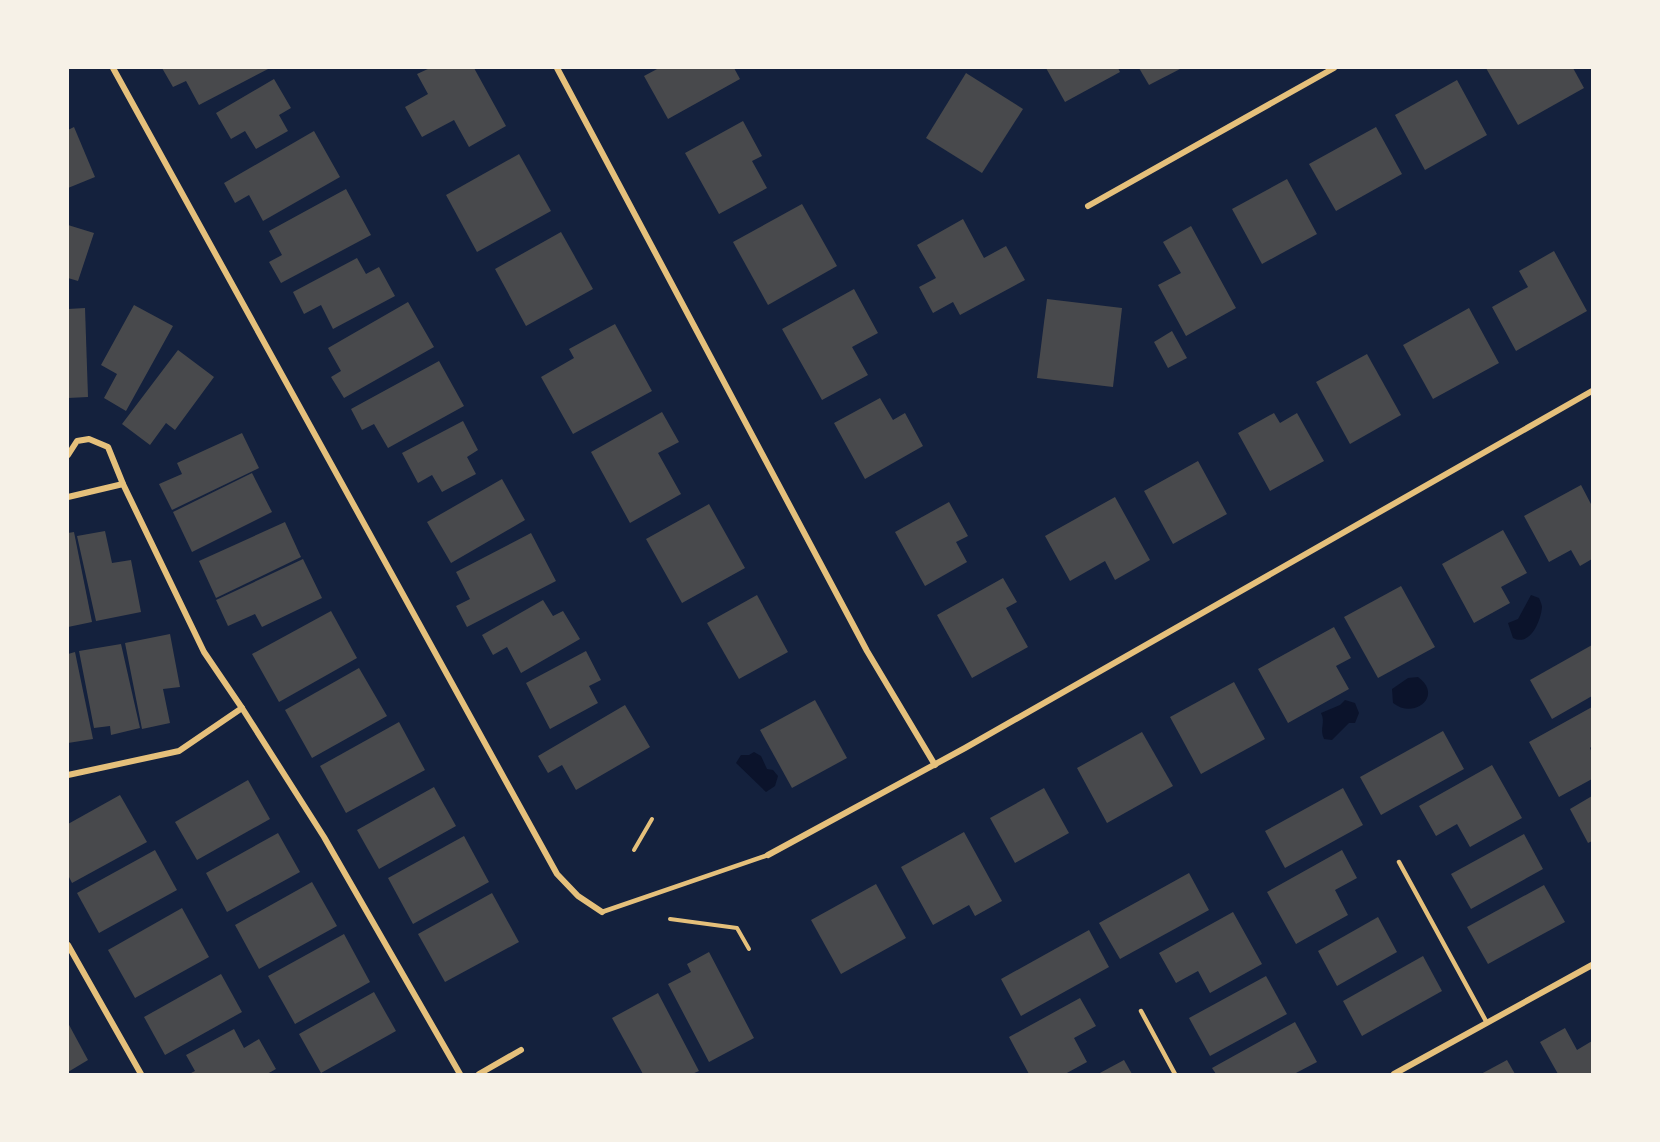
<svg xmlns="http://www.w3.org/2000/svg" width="1660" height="1142" font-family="'Public Sans',sans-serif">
<rect width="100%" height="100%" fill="#14213d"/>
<g fill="#0b132b">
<path d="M1531,595L1539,598C1540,600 1542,605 1542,607C1541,621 1530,647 1513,638L1508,623L1518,619Z"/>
<path d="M1418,677C1444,696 1414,720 1393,703L1392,689L1408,678Z"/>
<path d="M1345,700L1355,703L1359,713L1355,723H1349L1332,740L1324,739C1319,728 1326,723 1321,713L1340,705Z"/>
<polygon points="754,752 761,756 767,769 773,770 778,776 775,786 766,792 736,763 741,755 749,755"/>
</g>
<g fill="#48494c">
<polygon points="162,68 270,68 199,105 186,81 173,87"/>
<polygon points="430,68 474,68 506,126 469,147 454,120 422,137 405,107 428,94 417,74"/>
<polygon points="659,68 734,68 740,79 668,119 644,76"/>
<polygon points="1046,68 1118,68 1120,72 1065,102"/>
<polygon points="1139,68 1182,68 1149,85"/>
<polygon points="1486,68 1573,68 1584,88 1518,125"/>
<polygon points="966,73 1023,109 982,173 926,138"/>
<polygon points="274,79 291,108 279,115 288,131 256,149 245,131 231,139 216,113"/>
<polygon points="1457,80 1487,135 1425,170 1395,115"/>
<polygon points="743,121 762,156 752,161 767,188 719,214 685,153"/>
<polygon points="74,127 95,177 68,188 68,130"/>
<polygon points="1376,127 1402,174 1336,211 1309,164"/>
<polygon points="314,131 340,177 263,221 249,195 235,203 224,183"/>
<polygon points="519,154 551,211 477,252 446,195"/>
<polygon points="1287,179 1317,234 1262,264 1232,209"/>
<polygon points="346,189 371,235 281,283 269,262 282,255 269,231"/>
<polygon points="802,204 837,266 768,305 733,242"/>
<polygon points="963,219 984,258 1006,246 1025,280 960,315 953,302 933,313 919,287 936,278 917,245"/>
<polygon points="68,225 94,233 78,281 68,278"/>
<polygon points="1191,226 1236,308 1186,336 1158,285 1181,273 1163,242"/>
<polygon points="561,232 593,289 526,326 495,269"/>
<polygon points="1554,251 1587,311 1516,351 1492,307 1528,287 1519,271"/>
<polygon points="357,258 366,274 379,267 395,296 333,329 321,305 304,314 293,292"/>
<polygon points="854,289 878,333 852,347 868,375 822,400 782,329"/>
<polygon points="1047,299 1122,308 1113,387 1037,378"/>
<polygon points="408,302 434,347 344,398 331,377 341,371 328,348"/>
<polygon points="134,305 173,326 126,411 104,398 117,374 101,365"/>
<polygon points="85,308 88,397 68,398 68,309"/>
<polygon points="1469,308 1499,363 1433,399 1403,345"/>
<polygon points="615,324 652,391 573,434 541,377 574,358 569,349"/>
<polygon points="1172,331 1187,358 1168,368 1154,342"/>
<polygon points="178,350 214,377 175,430 166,423 150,445 122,424"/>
<polygon points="1367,354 1401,415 1350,444 1316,382"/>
<polygon points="439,361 464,406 388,448 374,424 362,430 351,409"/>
<polygon points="880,398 893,420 905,413 923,446 865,479 834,423"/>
<polygon points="662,412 679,442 658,453 681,494 630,523 591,452"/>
<polygon points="1274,413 1280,423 1297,413 1324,461 1270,491 1238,433"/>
<polygon points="463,421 478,450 467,457 476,474 442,492 432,475 418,483 402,453"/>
<polygon points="242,433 259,468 172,510 159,484 182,474 177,463"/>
<polygon points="1198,461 1227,514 1173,544 1144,491"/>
<polygon points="252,473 272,512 192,552 173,512"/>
<polygon points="502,479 525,520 451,563 427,522"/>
<polygon points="1581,485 1592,506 1592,559 1580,566 1571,550 1549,562 1524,516"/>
<polygon points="1115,497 1150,560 1115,580 1105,561 1070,581 1045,536"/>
<polygon points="949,502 968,536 956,542 967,562 925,586 895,532"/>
<polygon points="709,504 745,568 682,603 646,539"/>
<polygon points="285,522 301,557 216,598 199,561"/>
<polygon points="1503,530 1527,573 1501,587 1510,603 1474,623 1442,564"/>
<polygon points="105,531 112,563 131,560 141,612 96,621 77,536"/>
<polygon points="74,532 92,622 68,627 68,533"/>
<polygon points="531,533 556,581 467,627 456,606 470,599 456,572"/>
<polygon points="303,559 322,598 262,627 255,614 228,626 216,600"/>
<polygon points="1003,578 1017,602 1006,608 1028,647 972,678 937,615"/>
<polygon points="1401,586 1435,647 1378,678 1344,617"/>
<polygon points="757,595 788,652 739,679 707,623"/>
<polygon points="543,600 553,616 563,611 580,639 521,673 507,647 493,655 482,635"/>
<polygon points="331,611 357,658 279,702 252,654"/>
<polygon points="1334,627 1351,658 1336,666 1349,689 1288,723 1258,669"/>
<polygon points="170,634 180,687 163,689 170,723 142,729 125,643"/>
<polygon points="121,644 140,728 111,735 110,726 94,728 79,651"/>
<polygon points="1592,645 1592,696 1552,719 1530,680"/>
<polygon points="586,651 601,680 589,686 598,703 550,729 526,683"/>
<polygon points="75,652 93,739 68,743 68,654"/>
<polygon points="359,668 387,716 312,758 285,710"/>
<polygon points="1234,682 1265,739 1201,774 1170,717"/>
<polygon points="815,700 847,758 792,788 760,730"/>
<polygon points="625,705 650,747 576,790 562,765 548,773 538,756"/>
<polygon points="1592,707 1592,746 1590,748 1592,753 1592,779 1559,797 1529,742"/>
<polygon points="399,722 425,770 346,813 320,766"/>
<polygon points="1443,731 1464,769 1381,815 1360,777"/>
<polygon points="1142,732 1173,786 1107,823 1077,768"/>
<polygon points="1492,765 1522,818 1470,847 1457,824 1436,836 1419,806"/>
<polygon points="248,780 270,819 197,860 175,822"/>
<polygon points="434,787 456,826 379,869 357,830"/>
<polygon points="1044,788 1069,833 1015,863 990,818"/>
<polygon points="1343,788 1363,825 1285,868 1265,831"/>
<polygon points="120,795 147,842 72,883 68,875 68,824"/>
<polygon points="1592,796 1592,841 1588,843 1570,809"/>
<polygon points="964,832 1002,901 975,916 969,905 933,925 901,867"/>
<polygon points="278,833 300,872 227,912 206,873"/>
<polygon points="1524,834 1543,869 1471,909 1451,874"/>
<polygon points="464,836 489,882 413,924 388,878"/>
<polygon points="155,850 177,890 99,933 77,893"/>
<polygon points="1342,850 1357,878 1335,890 1348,915 1296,944 1267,892"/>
<polygon points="1189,873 1209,910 1120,959 1099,923"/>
<polygon points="312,882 337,926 259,969 235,925"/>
<polygon points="876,884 906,938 841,974 811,920"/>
<polygon points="1544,885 1565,922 1488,964 1467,927"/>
<polygon points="492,893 519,942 445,982 418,934"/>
<polygon points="182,908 209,957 135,998 108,950"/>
<polygon points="1233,912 1262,964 1210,993 1198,971 1176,983 1159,953"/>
<polygon points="1378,917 1397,952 1337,986 1318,951"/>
<polygon points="1089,930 1109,967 1021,1016 1001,979"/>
<polygon points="344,934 370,982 295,1024 268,976"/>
<polygon points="709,952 754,1038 709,1062 668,984 691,972 687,964"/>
<polygon points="1423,956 1442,991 1362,1036 1343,1001"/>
<polygon points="221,974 242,1012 165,1055 144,1017"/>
<polygon points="1266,976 1287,1014 1210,1056 1189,1018"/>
<polygon points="374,992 396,1031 321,1073 299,1034"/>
<polygon points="658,993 699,1071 692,1074 643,1074 612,1018"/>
<polygon points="1080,998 1096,1026 1074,1038 1087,1062 1065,1074 1029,1074 1009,1037"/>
<polygon points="1295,1022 1317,1062 1294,1074 1216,1074 1212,1068"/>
<polygon points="68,1023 88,1060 68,1072"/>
<polygon points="1565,1028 1577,1050 1592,1041 1592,1074 1558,1074 1540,1042"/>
<polygon points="234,1029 244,1048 259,1039 276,1069 267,1074 189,1074 195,1071 186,1055"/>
<polygon points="1124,1060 1132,1074 1098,1074"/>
<polygon points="1507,1060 1515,1074 1481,1074"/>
</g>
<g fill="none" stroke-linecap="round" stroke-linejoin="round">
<g stroke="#e5c07b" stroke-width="4">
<polyline points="634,850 652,819"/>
<polyline points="670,919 737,928 749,949"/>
</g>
<g stroke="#e5c07b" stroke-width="4.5">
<polyline points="1399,862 1487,1023"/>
<polyline points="602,912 768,855"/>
<polyline points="1141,1011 1175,1074"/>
</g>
<g stroke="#e5c07b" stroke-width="6">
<polyline points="113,68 557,874 578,896 602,912"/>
<polyline points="557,68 867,651 935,765"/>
<polyline points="1088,206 1334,68"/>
<polyline points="68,455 77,441 89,439 108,447 123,484 204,652 242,708 324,837 460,1074"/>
<polyline points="68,497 123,484"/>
<polyline points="68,775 179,751 242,708"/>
<polyline points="768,855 965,748 1592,391"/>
<polyline points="68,945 141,1074"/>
<polyline points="479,1074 521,1050"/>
<polyline points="1394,1074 1592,965"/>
</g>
</g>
<rect width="1660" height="1142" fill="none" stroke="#f6f1e7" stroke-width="138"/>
</svg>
